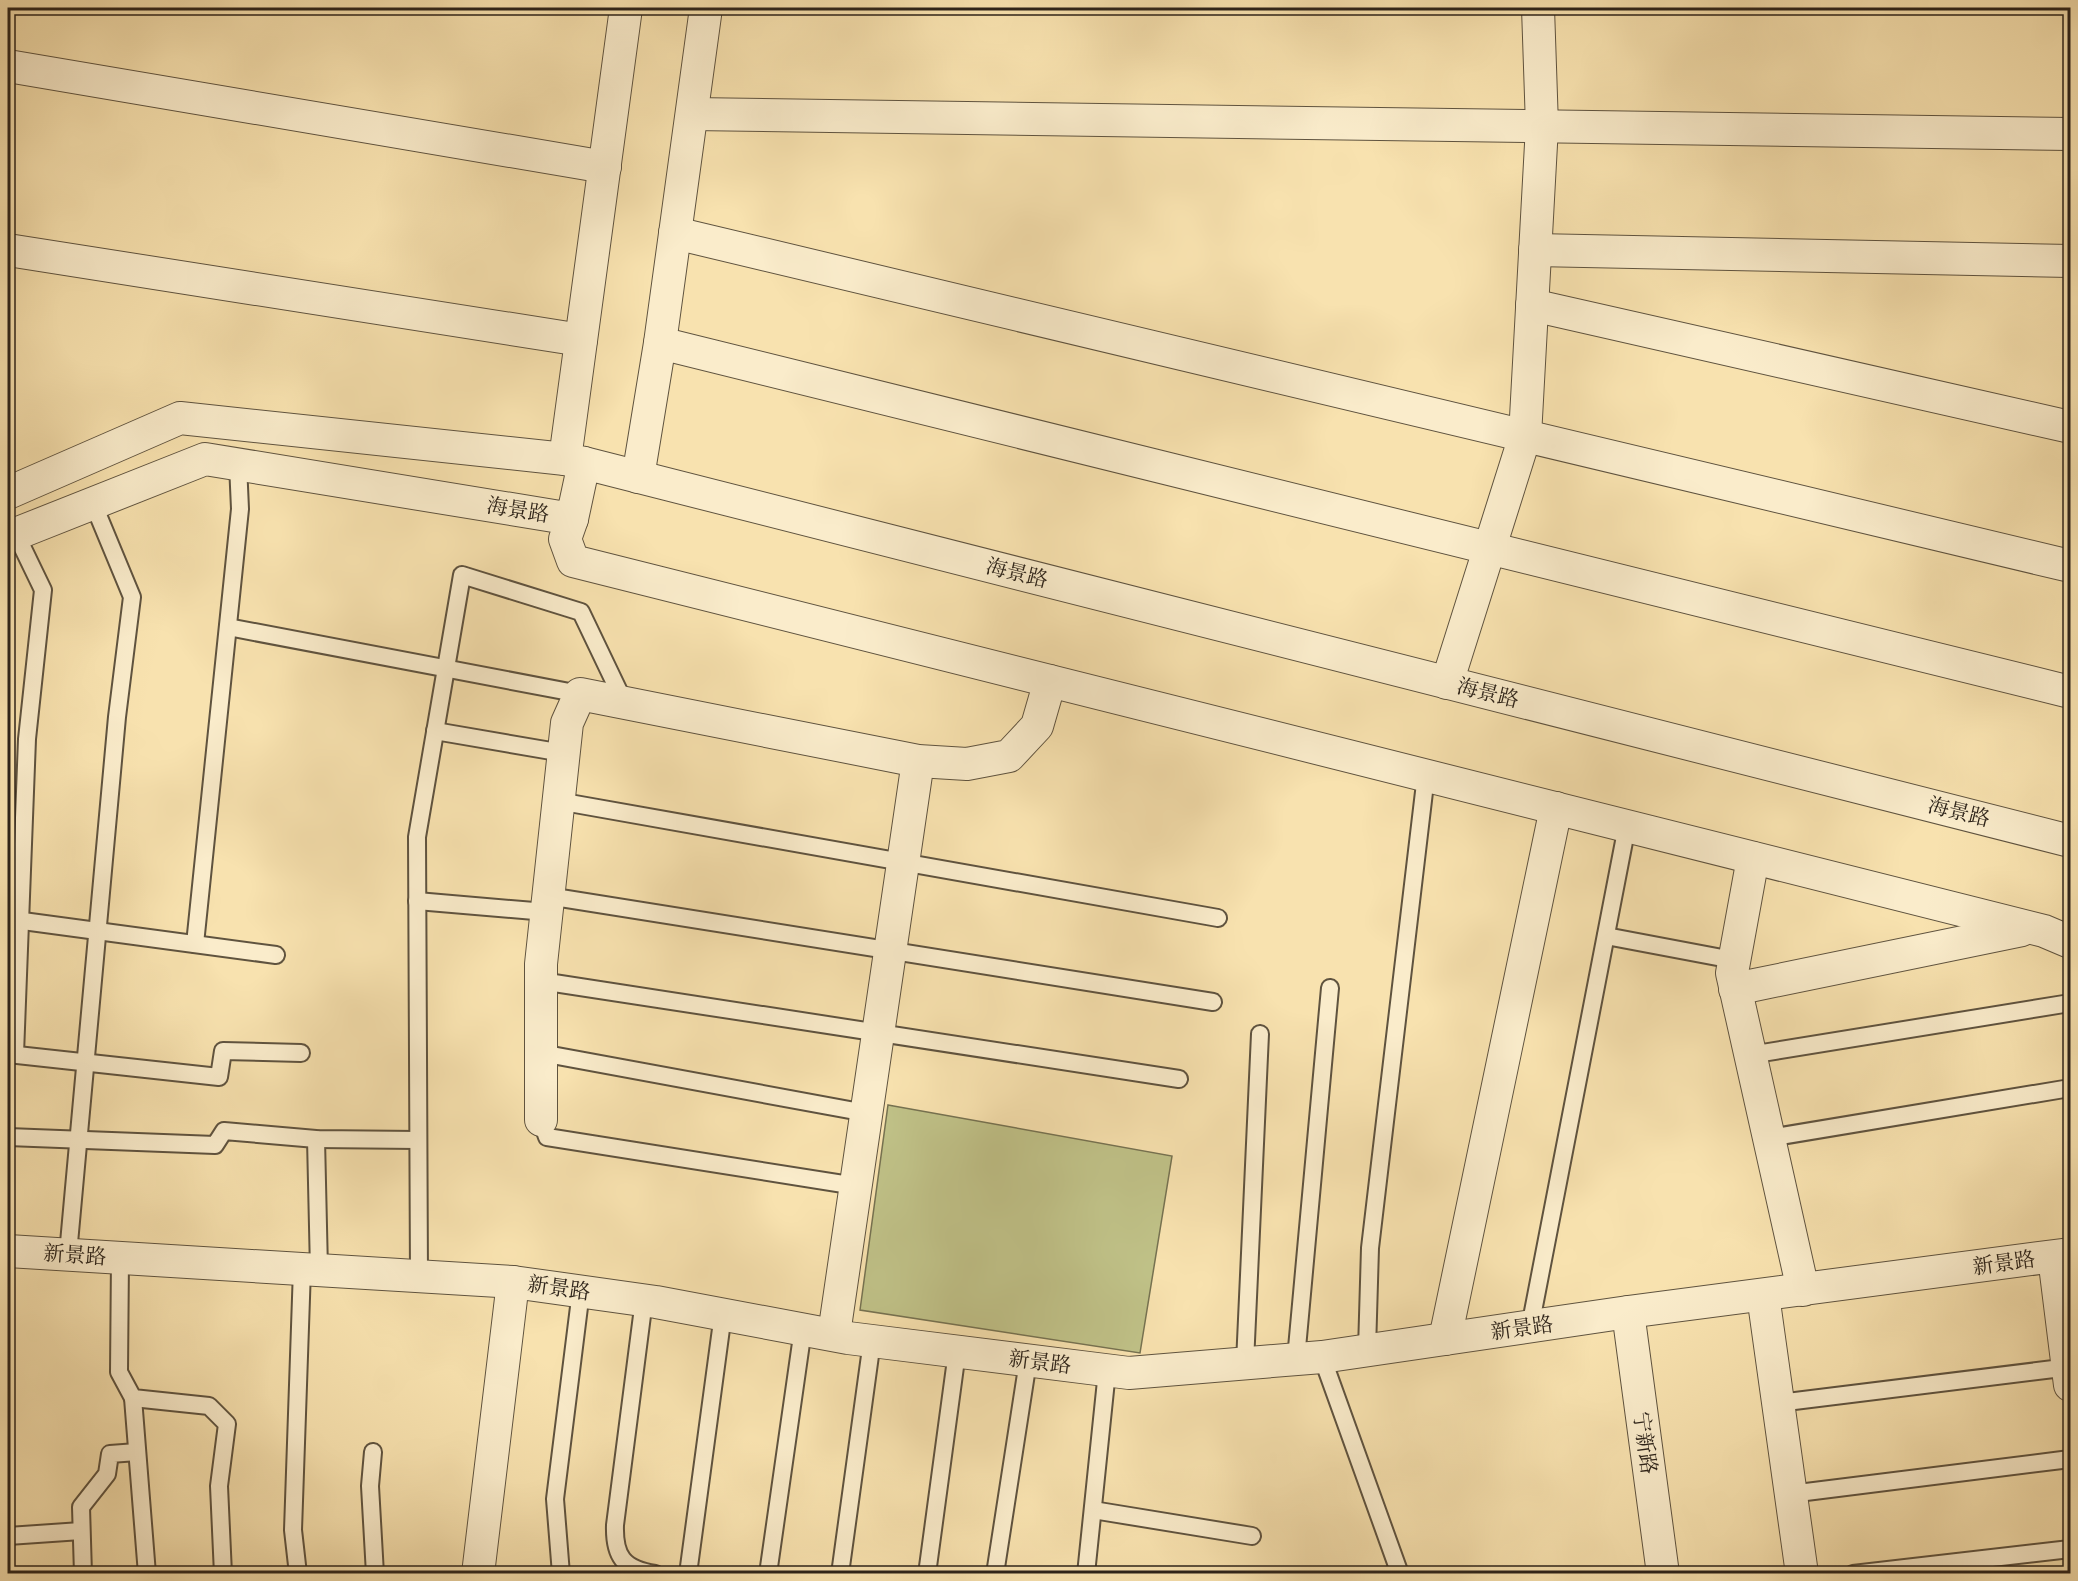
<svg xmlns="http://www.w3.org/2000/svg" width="2078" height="1581" font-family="Alegreya,'Noto Serif SC',serif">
<rect width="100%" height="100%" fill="#f8e2af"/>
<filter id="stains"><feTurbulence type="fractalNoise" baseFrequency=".00333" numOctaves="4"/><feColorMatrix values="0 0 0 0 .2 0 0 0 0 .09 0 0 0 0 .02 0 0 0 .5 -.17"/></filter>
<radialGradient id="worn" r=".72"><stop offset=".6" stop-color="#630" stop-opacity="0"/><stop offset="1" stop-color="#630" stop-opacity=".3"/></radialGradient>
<polygon fill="#c0c288" stroke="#767251" stroke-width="1.5" points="888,1105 1172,1156 1140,1353 860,1310"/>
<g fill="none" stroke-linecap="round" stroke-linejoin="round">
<defs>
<g id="lane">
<polyline points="228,627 580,694"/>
<polyline points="435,731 563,753"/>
<polyline points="558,801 1218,918"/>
<polyline points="548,896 1213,1002"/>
<polyline points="417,901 546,912"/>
<polyline points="8,919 276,955"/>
<polyline points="1606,936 1733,960"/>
<polyline points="195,944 240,509 238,464"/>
<polyline points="541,981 1179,1079"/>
<polyline points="541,1053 866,1113"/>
<polyline points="8,1054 219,1077 223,1051 301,1053"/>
<polyline points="15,1054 27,739 43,590 16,534"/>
<polyline points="1750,1055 2070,1003"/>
<polyline points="541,1120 547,1137 856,1186"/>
<polyline points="8,1137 215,1145 224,1131 316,1139 418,1140"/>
<polyline points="1769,1138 2070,1088"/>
<polyline points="316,1139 319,1270"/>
<polyline points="68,1254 117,717 132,597 93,503"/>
<polyline points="120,1258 119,1372 133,1398 209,1406 227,1424 219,1486 223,1574"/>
<polyline points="419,1276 417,837 462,575 581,612 624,702"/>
<path d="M644,1300L615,1525C614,1556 623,1569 655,1574"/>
<polyline points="1530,1327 1627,826"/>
<polyline points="1367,1350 1370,1248 1426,775"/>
<polyline points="1322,1357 1400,1574"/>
<polyline points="1296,1359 1330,988"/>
<polyline points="1245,1363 1260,1034"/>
<polyline points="133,1398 147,1574"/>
<polyline points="1778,1403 2070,1367"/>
<polyline points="373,1452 370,1486 375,1574"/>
<polyline points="1790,1494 2070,1459"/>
<polyline points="1093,1510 1252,1536"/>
<polyline points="8,1536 81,1531"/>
<polyline points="83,1574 81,1507 107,1474 110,1454 137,1452"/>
<polyline points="298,1574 293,1530 302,1269"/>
<polyline points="561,1574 555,1499 581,1291"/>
<polyline points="688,1574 723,1314"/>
<polyline points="768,1574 803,1329"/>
<polyline points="840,1574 872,1341"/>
<polyline points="927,1574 957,1352"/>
<polyline points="995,1574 1028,1361"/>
<polyline points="1086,1574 1107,1371"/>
<polyline points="1853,1574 2070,1549"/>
</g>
<g id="street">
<polyline points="706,8 660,343 2070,692"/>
<polyline points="8,66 605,167"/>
<polyline points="692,114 2070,134"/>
<polyline points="675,233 2070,566"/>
<polyline points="8,250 581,340"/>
<polyline points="1535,250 2070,261"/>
<polyline points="1532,305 2070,427"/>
<polyline points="584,463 565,459 626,8"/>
<polyline points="638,477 660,343"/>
<polyline points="8,493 180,418 565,459"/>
<polyline points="572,519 565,539 573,561 2044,931 2070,942"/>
<polyline points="8,537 205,459 572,519 584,463 2070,841"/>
<polyline points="1447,683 1525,436 1542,126 1538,8"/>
<polyline points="1753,858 1732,973 1803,1290"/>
<polyline points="1735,989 2022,930"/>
<polyline points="541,1120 541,964 567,723 580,694 918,761 967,764 1009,756 1037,726 1050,681"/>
<polyline points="8,1251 513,1282 656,1302 848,1338 1129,1373 1322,1357 1628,1312 2070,1254"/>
<polyline points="2054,1257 2070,1385"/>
<polyline points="1763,1295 1802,1574"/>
<polyline points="1628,1312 1663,1574"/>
<polyline points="834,1334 918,761"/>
<polyline points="1445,1339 1556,808"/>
<polyline points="478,1574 513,1282"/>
</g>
</defs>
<use href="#lane" stroke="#5f533f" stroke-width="20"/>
<use href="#street" stroke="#5f533f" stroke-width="34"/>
<use href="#lane" stroke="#faeccb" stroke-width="16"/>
<use href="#street" stroke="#faeccb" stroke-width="32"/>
</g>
<g text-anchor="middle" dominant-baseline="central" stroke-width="4.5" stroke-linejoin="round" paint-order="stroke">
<g font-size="21" fill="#2c231a" stroke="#faeccb">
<text transform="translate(518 510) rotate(9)">海景路</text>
<text transform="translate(1017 573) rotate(14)">海景路</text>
<text transform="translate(1488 693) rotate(14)">海景路</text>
<text transform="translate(1959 812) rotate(14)">海景路</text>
<text transform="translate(75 1255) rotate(4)">新景路</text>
<text transform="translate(2004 1263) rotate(-8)">新景路</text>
<text transform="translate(559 1288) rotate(8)">新景路</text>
<text transform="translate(1522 1328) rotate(-8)">新景路</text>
<text transform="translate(1040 1362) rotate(7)">新景路</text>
<text transform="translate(1645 1443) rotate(82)">宁新路</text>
</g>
</g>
<rect width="2078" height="1581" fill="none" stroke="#f8e2af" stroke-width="30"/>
<rect x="9" y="9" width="2060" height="1563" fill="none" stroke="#2c231a" stroke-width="3"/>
<rect x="15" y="15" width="2048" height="1551" fill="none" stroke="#2c231a" stroke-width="1.5"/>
<rect width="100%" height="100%" filter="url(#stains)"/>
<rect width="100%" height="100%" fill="url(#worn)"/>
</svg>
